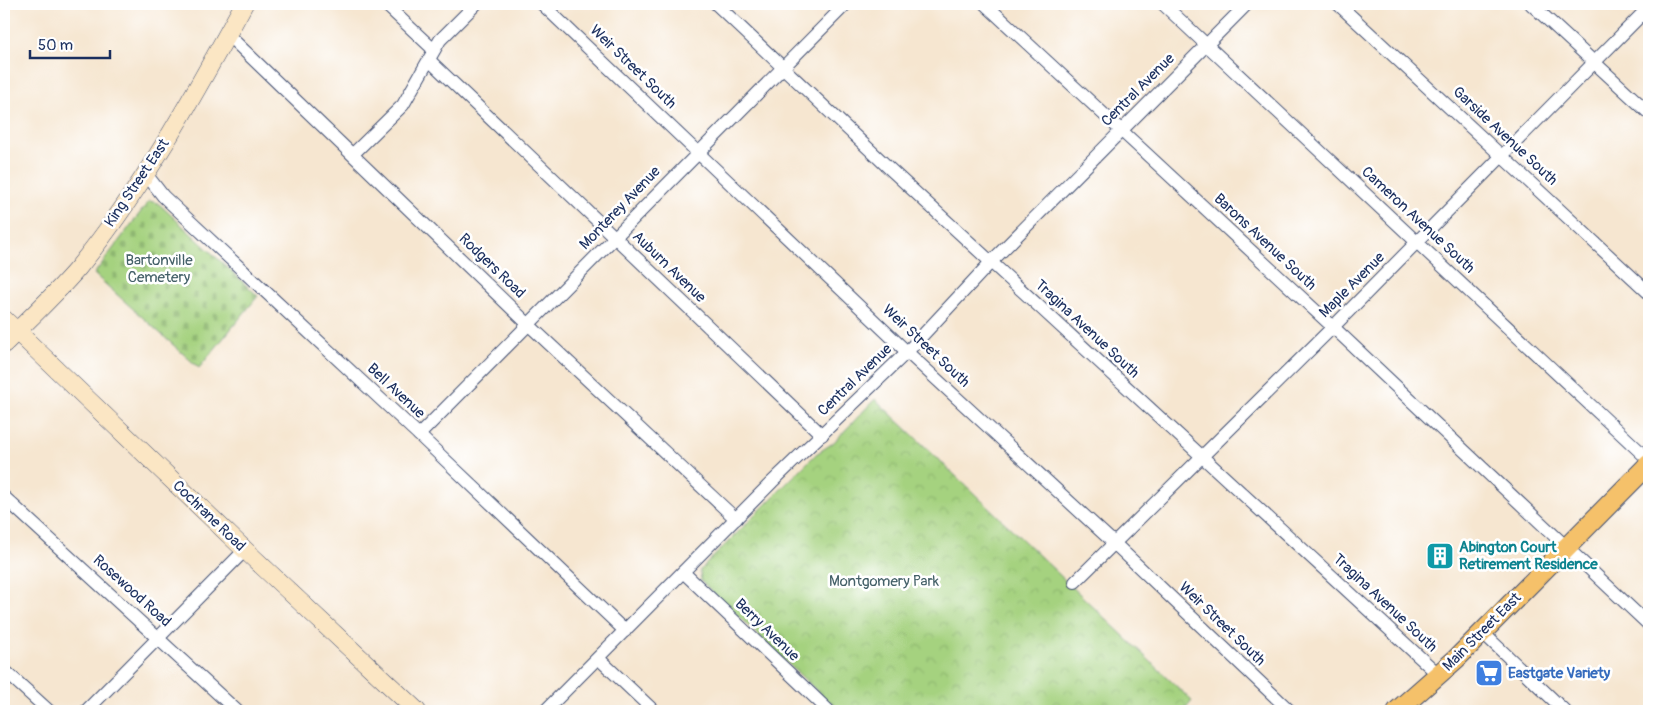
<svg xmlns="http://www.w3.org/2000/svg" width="1653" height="715" font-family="Pangolin,sans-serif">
<defs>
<pattern id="cemetery-stones" width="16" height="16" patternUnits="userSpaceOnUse" patternTransform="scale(1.25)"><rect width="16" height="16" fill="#a5d27f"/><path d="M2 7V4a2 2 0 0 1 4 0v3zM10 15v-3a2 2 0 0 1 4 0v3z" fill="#8db570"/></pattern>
<pattern id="park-crowns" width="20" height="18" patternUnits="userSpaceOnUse" patternTransform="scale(1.25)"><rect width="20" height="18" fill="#a5d27f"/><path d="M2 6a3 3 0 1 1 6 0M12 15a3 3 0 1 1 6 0" fill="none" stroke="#8db570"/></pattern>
</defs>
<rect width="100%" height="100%" fill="#fff"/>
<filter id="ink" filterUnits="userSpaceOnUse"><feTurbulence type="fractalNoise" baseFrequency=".02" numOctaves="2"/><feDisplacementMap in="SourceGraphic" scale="10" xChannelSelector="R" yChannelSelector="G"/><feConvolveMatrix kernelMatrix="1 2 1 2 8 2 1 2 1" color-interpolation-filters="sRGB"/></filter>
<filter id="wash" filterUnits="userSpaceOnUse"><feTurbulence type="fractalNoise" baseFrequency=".0096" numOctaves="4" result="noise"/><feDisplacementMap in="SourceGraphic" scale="20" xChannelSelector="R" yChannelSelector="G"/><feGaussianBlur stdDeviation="1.12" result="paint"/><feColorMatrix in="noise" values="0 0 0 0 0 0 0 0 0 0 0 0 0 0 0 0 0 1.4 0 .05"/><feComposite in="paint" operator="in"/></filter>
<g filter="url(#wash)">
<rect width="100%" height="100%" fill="#f6e6d0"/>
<polygon fill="url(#cemetery-stones)" stroke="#60806e" points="149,201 158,203 258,296 199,368 94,274"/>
<polygon fill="url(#park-crowns)" stroke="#60806e" points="875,399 1192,701 1184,711 838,711 701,581 700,570 816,454 833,443"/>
</g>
<g filter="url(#ink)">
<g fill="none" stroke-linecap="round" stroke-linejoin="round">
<defs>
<g id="street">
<polyline points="385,4 434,50"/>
<polyline points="542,4 907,352 1115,544 1290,711"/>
<polyline points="716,4 890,169 1439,675"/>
<polyline points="985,4 1333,327 1649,625"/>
<polyline points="1163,4 1649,460"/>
<polyline points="1338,4 1649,293"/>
<polyline points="1531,4 1649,113"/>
<polyline points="227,34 528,324 736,519"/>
<polyline points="429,60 822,435"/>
<polyline points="353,154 403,105 440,40 476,4"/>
<polyline points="146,174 163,196 419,435 625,631"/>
<polyline points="419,435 846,4"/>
<polyline points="4,497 237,711"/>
<polyline points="683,572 829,711"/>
<polyline points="1075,582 1333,327 1649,7"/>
<polyline points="1482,632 1565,711"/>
<polyline points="598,658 654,711"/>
<polyline points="4,670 49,711"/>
<polyline points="86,711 245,550"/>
<polyline points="545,711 772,482 907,352 991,262 1247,4"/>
</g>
<g id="secondary">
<polyline points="4,319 245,550 417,711"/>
<path d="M4,344C29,319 55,295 78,268C144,187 194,95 244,4"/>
</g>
<polyline id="primary" points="1397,711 1456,659 1649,464"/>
</defs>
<use href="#street" stroke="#3c4a6f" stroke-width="14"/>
<use href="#secondary" stroke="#3c4a6f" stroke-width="19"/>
<use href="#primary" stroke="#3c4a6f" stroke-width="21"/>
<use href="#street" stroke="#fff" stroke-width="12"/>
<use href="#secondary" stroke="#fbe6c4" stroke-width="18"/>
<use href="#primary" stroke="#f5c16b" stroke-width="19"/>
</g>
</g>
<defs>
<symbol id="building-square" viewBox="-11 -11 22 22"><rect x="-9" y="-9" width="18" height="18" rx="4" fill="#0f9aa8" stroke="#fff"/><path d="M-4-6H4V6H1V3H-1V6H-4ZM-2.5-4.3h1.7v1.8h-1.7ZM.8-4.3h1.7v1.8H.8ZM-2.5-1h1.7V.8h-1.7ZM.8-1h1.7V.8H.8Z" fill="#fff"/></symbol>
<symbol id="supermarket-square" viewBox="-11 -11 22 22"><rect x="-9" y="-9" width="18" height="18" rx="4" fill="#3f7fe0" stroke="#fff"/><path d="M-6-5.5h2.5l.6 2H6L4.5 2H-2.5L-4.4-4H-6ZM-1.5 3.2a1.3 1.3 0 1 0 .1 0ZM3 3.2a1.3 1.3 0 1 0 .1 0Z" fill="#fff"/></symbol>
</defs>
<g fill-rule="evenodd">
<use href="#building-square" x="1424" y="540" width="32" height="32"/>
<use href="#supermarket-square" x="1473" y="657" width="32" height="32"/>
</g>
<g text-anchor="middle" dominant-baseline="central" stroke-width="5" stroke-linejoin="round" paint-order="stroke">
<g font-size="15" fill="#1b2f5e" stroke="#fff">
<text transform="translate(633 67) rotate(44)">Weir Street South</text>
<text transform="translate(1138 90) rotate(-45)">Central Avenue</text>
<text transform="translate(1505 136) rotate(43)">Garside Avenue South</text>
<text transform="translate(137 183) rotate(-56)">King Street East</text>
<text transform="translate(620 208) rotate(-46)">Monterey Avenue</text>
<text transform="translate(1418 220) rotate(43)">Cameron Avenue South</text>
<text transform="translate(1265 242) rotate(43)">Barons Avenue South</text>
<text transform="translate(492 266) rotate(44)">Rodgers Road</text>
<text transform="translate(669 267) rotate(44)">Auburn Avenue</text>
<text transform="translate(1352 285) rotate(-45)">Maple Avenue</text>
<text transform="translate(1087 329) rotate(43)">Tragina Avenue South</text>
<text transform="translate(926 346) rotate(43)">Weir Street South</text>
<text transform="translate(855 380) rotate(-44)">Central Avenue</text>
<text transform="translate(396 391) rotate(43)">Bell Avenue</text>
<text transform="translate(209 516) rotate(44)">Cochrane Road</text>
<text transform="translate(132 591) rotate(42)">Rosewood Road</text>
<text transform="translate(1385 603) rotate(43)">Tragina Avenue South</text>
<text transform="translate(1222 624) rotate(44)">Weir Street South</text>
<text transform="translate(767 630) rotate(44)">Berry Avenue</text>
<text transform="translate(1482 632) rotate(-45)">Main Street East</text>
</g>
<g font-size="15" fill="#446068" stroke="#fff">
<text x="159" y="260">Bartonville<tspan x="159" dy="17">Cemetery</tspan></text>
<text x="884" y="581">Montgomery Park</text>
</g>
<g font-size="15" font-weight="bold" fill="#0d838f" stroke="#fff" text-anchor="start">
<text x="1459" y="547">Abington Court<tspan x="1459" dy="17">Retirement Residence</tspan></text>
</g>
<g font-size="15" font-weight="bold" fill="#366cbe" stroke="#fff" text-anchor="start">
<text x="1508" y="673">Eastgate Variety</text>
</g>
</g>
<rect width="1653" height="715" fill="none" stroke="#fff" stroke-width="20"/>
<path d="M30 50v8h80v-8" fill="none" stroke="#1b2f5e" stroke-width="2.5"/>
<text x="38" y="50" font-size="15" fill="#1b2f5e" stroke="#ffffff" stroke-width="4" paint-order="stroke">50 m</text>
</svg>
